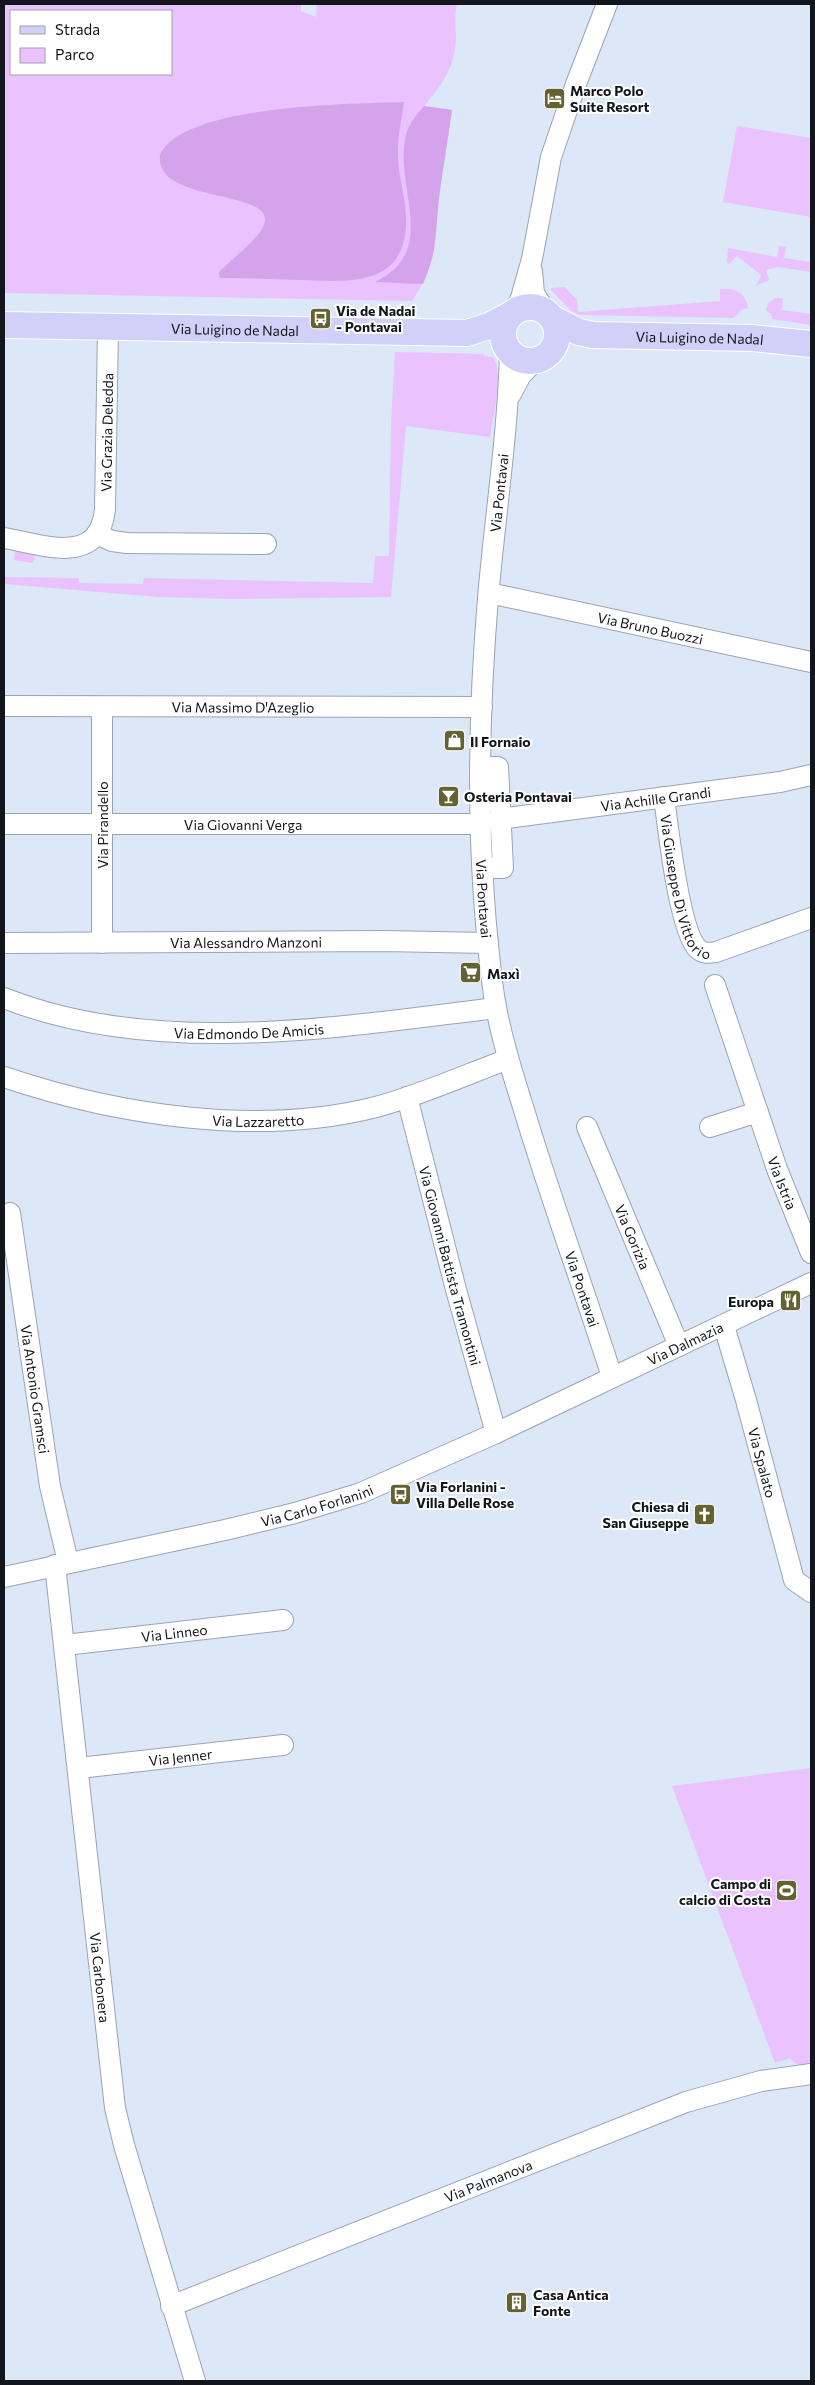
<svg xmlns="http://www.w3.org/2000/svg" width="815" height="2385" font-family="Commissioner,sans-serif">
<rect width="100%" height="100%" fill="#dce8f8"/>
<g fill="#eac2fd" fill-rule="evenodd">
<path d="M4,4H301V11L316,17L317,4H457C454,16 456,27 456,39C455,67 442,85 424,106L452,110C448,139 442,169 439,198C434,244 439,260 412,301L4,293ZM11,11H171V74H11Z"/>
<polygon points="737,126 811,138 811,217 723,202"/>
<polygon points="779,246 786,247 784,258 811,262 811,272 778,267 766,270 769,280 756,286 761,275 737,256 729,264 727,262 728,248 777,257"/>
<path d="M565,287L577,300L578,312L720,301V289C735,288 745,291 748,308L741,310L734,318L580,315L571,311L551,290V288Z"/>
<polygon points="775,298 783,298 782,310 811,314 811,325 772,319 771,314 766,310 768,304"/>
<path d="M395,352L484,354V356L493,357C504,372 493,418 490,437L406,426L391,597L234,599L158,597L4,584V577L79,578V583L143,584L144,578L373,583L375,556H389L391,424Z"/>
<polygon points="4,548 34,554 35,559 32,563 14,560 15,550 4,550"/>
<path d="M811,1768V2064C803,2065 795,2066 790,2058L775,2063L672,1786Z"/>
</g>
<g fill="#d4a3eb">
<path d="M404,102C402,119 397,137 398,155C398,175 405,195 406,215C409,287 352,282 300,280C273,279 247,278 220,278L219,272C232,259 250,246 260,232C293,186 154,208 160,155C183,104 353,104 404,102Z"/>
<path d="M424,106L452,110C448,139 443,168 439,198C435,233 438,249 423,284L375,282C441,250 393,187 406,135C408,125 417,114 424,106Z"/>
</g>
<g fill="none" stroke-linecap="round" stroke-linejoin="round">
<defs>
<g id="minor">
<polyline points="532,271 534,293 545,311"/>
<polyline points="514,312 521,298 532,259 551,157 576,84 607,4"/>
<path id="s1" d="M510,352C508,434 495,516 488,598C477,729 476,865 494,996C501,1039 515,1081 528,1123C554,1208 585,1292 612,1377"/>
<polyline points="511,394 521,375 536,360"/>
<polyline points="97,534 112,541 127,543 266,544"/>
<path id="s2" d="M4,538C41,544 99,568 105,509L108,328"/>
<path id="s3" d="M489,593L811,662"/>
<path id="s4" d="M4,706L482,707"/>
<polyline points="102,707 102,943"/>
<polyline points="481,767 498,767 503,868 484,868"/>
<path id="s5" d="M664,797C668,827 679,931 698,949C704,954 709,953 716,952L811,918"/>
<path id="s6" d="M499,819L780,782L811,775"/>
<path id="s7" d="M4,824H482"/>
<path id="s8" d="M4,943L383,941L488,943"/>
<path id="s9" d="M715,985L777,1169L811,1253"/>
<path id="s10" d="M4,998C156,1058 339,1027 496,1008"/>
<path id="s11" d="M4,1077C117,1115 258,1137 376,1107C421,1095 465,1075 508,1059"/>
<path id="s12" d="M407,1097L455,1286L496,1433"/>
<path id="s13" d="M587,1127L679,1346"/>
<polyline points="710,1127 758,1112"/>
<path id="s14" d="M10,1213L50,1486L68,1562"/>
<path id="s15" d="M724,1326L746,1400L794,1580L811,1592"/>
<path id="s16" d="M55,1565L115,2108L124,2145L195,2381"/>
<path id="s17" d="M4,1577L225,1530L295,1513L361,1493L496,1433L811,1283"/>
<path id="s18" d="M65,1645L283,1620"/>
<path id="s19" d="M79,1768L283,1745"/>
<path id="s20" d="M171,2306L686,2102L761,2081L811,2074"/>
</g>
<g id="major">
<circle cx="530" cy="334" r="27"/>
<path id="s21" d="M553,319L579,332L593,335L752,338L811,344"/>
<path id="s22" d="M4,325L467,333L489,326L510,315"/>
</g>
</defs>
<use href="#minor" stroke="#99a4b3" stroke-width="22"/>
<use href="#major" stroke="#fff" stroke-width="28"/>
<use href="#minor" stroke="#fff" stroke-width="20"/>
<use href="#major" stroke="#d1d0f8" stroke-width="26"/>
</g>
<defs>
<symbol id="hotel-square" viewBox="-11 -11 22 22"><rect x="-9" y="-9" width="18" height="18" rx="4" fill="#626330" stroke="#fff"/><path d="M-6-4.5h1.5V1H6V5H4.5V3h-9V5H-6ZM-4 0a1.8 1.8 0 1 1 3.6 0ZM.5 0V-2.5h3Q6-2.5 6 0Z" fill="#fff"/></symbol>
<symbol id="bus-square" viewBox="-11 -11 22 22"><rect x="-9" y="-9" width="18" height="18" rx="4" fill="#626330" stroke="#fff"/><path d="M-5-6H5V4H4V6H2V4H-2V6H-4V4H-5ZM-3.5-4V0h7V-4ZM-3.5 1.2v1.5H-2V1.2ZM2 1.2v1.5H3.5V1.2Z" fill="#fff"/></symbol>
<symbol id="shop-square" viewBox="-11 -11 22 22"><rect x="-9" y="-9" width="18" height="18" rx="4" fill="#626330" stroke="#fff"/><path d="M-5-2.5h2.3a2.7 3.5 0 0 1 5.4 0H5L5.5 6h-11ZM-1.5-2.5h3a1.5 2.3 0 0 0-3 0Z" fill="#fff"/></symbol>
<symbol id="bar-square" viewBox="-11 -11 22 22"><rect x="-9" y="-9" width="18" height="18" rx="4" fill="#626330" stroke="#fff"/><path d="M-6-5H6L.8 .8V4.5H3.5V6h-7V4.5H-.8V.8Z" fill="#fff"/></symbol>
<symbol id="supermarket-square" viewBox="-11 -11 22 22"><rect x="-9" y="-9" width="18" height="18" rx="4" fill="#626330" stroke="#fff"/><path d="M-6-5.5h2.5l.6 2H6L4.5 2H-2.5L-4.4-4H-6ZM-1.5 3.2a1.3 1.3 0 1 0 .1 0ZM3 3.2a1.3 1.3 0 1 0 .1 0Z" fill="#fff"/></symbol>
<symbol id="restaurant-square" viewBox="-11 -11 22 22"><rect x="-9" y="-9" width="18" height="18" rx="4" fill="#626330" stroke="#fff"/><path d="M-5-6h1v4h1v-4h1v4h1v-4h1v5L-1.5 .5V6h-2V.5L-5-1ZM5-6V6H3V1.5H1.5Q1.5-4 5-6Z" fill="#fff"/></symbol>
<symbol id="church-square" viewBox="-11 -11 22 22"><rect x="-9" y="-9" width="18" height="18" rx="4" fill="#626330" stroke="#fff"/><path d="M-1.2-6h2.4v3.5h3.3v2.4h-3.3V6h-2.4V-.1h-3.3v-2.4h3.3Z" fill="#fff"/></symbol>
<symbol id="stadium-square" viewBox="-11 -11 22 22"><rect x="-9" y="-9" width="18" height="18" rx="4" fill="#626330" stroke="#fff"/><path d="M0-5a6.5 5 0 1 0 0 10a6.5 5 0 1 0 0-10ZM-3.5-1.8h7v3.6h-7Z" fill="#fff"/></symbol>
<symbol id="building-square" viewBox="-11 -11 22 22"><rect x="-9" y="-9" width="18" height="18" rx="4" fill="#626330" stroke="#fff"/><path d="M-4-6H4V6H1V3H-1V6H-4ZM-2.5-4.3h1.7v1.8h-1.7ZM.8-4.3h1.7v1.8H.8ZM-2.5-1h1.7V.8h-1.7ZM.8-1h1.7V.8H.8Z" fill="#fff"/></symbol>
</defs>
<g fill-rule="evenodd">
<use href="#hotel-square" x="542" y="86" width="25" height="25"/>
<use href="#bus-square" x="308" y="306" width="25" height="25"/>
<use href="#shop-square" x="442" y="728" width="25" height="25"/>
<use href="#bar-square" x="436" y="784" width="25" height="25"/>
<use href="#supermarket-square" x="458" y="960" width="25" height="25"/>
<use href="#restaurant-square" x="778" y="1288" width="25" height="25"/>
<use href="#bus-square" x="388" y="1482" width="25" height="25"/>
<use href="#church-square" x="692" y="1502" width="25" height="25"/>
<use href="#stadium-square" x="774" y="1878" width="25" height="25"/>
<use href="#building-square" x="504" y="2290" width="25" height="25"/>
</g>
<g text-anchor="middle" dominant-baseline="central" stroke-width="4" stroke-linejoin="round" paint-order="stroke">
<g font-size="14" font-weight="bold" fill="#12161c" stroke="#fff" text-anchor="start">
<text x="570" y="90">Marco Polo<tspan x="570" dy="16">Suite Resort</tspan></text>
<text x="336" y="310">Via de Nadai<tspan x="336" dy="16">- Pontavai</tspan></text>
<text x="470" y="741">Il Fornaio</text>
<text x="464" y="796">Osteria Pontavai</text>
<text x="487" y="973">Maxì</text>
<text x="774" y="1301" text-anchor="end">Europa</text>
<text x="416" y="1486">Via Forlanini -<tspan x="416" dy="16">Villa Delle Rose</tspan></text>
<text x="689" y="1506" text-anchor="end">Chiesa di<tspan x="689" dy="16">San Giuseppe</tspan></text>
<text x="771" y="1883" text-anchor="end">Campo di<tspan x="771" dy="16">calcio di Costa</tspan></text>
<text x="533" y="2294">Casa Antica<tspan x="533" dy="16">Fonte</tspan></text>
</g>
<g font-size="14" fill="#12161c" stroke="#fff">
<text stroke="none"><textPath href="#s22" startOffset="231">Via Luigino de Nadal</textPath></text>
<text stroke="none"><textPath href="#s21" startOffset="150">Via Luigino de Nadal</textPath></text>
<text stroke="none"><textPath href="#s2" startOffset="201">Via Grazia Deledda</textPath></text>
<text transform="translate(499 493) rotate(-84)">Via Pontavai</text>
<text stroke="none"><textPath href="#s3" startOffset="165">Via Bruno Buozzi</textPath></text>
<text stroke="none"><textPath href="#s4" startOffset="239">Via Massimo D'Azeglio</textPath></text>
<text stroke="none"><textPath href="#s6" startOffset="158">Via Achille Grandi</textPath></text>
<text transform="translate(102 825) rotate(-90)">Via Pirandello</text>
<text stroke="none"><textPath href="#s7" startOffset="239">Via Giovanni Verga</textPath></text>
<text stroke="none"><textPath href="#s5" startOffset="94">Via Giuseppe Di Vittorio</textPath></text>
<text stroke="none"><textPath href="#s1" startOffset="548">Via Pontavai</textPath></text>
<text stroke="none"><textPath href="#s8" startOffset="242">Via Alessandro Manzoni</textPath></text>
<text stroke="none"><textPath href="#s10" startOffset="249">Via Edmondo De Amicis</textPath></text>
<text stroke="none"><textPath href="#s11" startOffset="259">Via Lazzaretto</textPath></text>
<text stroke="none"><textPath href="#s9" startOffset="209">Via Istria</textPath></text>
<text stroke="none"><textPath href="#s13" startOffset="119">Via Gorizia</textPath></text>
<text stroke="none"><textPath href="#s12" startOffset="174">Via Giovanni Battista Tramontini</textPath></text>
<text stroke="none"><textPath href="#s1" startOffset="952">Via Pontavai</textPath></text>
<text stroke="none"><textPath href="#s17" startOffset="724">Via Dalmazia</textPath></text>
<text stroke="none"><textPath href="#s14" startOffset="178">Via Antonio Gramsci</textPath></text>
<text stroke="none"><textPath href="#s15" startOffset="142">Via Spalato</textPath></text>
<text stroke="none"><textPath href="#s17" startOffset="321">Via Carlo Forlanini</textPath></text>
<text stroke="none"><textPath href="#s18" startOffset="110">Via Linneo</textPath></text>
<text stroke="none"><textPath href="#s19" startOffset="102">Via Jenner</textPath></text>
<text stroke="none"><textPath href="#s16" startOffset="415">Via Carbonera</textPath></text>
<text stroke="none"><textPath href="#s20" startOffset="341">Via Palmanova</textPath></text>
</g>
</g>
<rect width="815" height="2385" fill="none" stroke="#12161c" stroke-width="10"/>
<rect x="10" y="10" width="162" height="65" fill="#ffffff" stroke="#a0a2a4"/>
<rect x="20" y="26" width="25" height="8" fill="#d1d0f8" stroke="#a0a2a4"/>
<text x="55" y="35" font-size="15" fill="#12161c">Strada</text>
<rect x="20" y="48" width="25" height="15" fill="#eac2fd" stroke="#a0a2a4"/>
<text x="55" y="60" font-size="15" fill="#12161c">Parco</text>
</svg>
